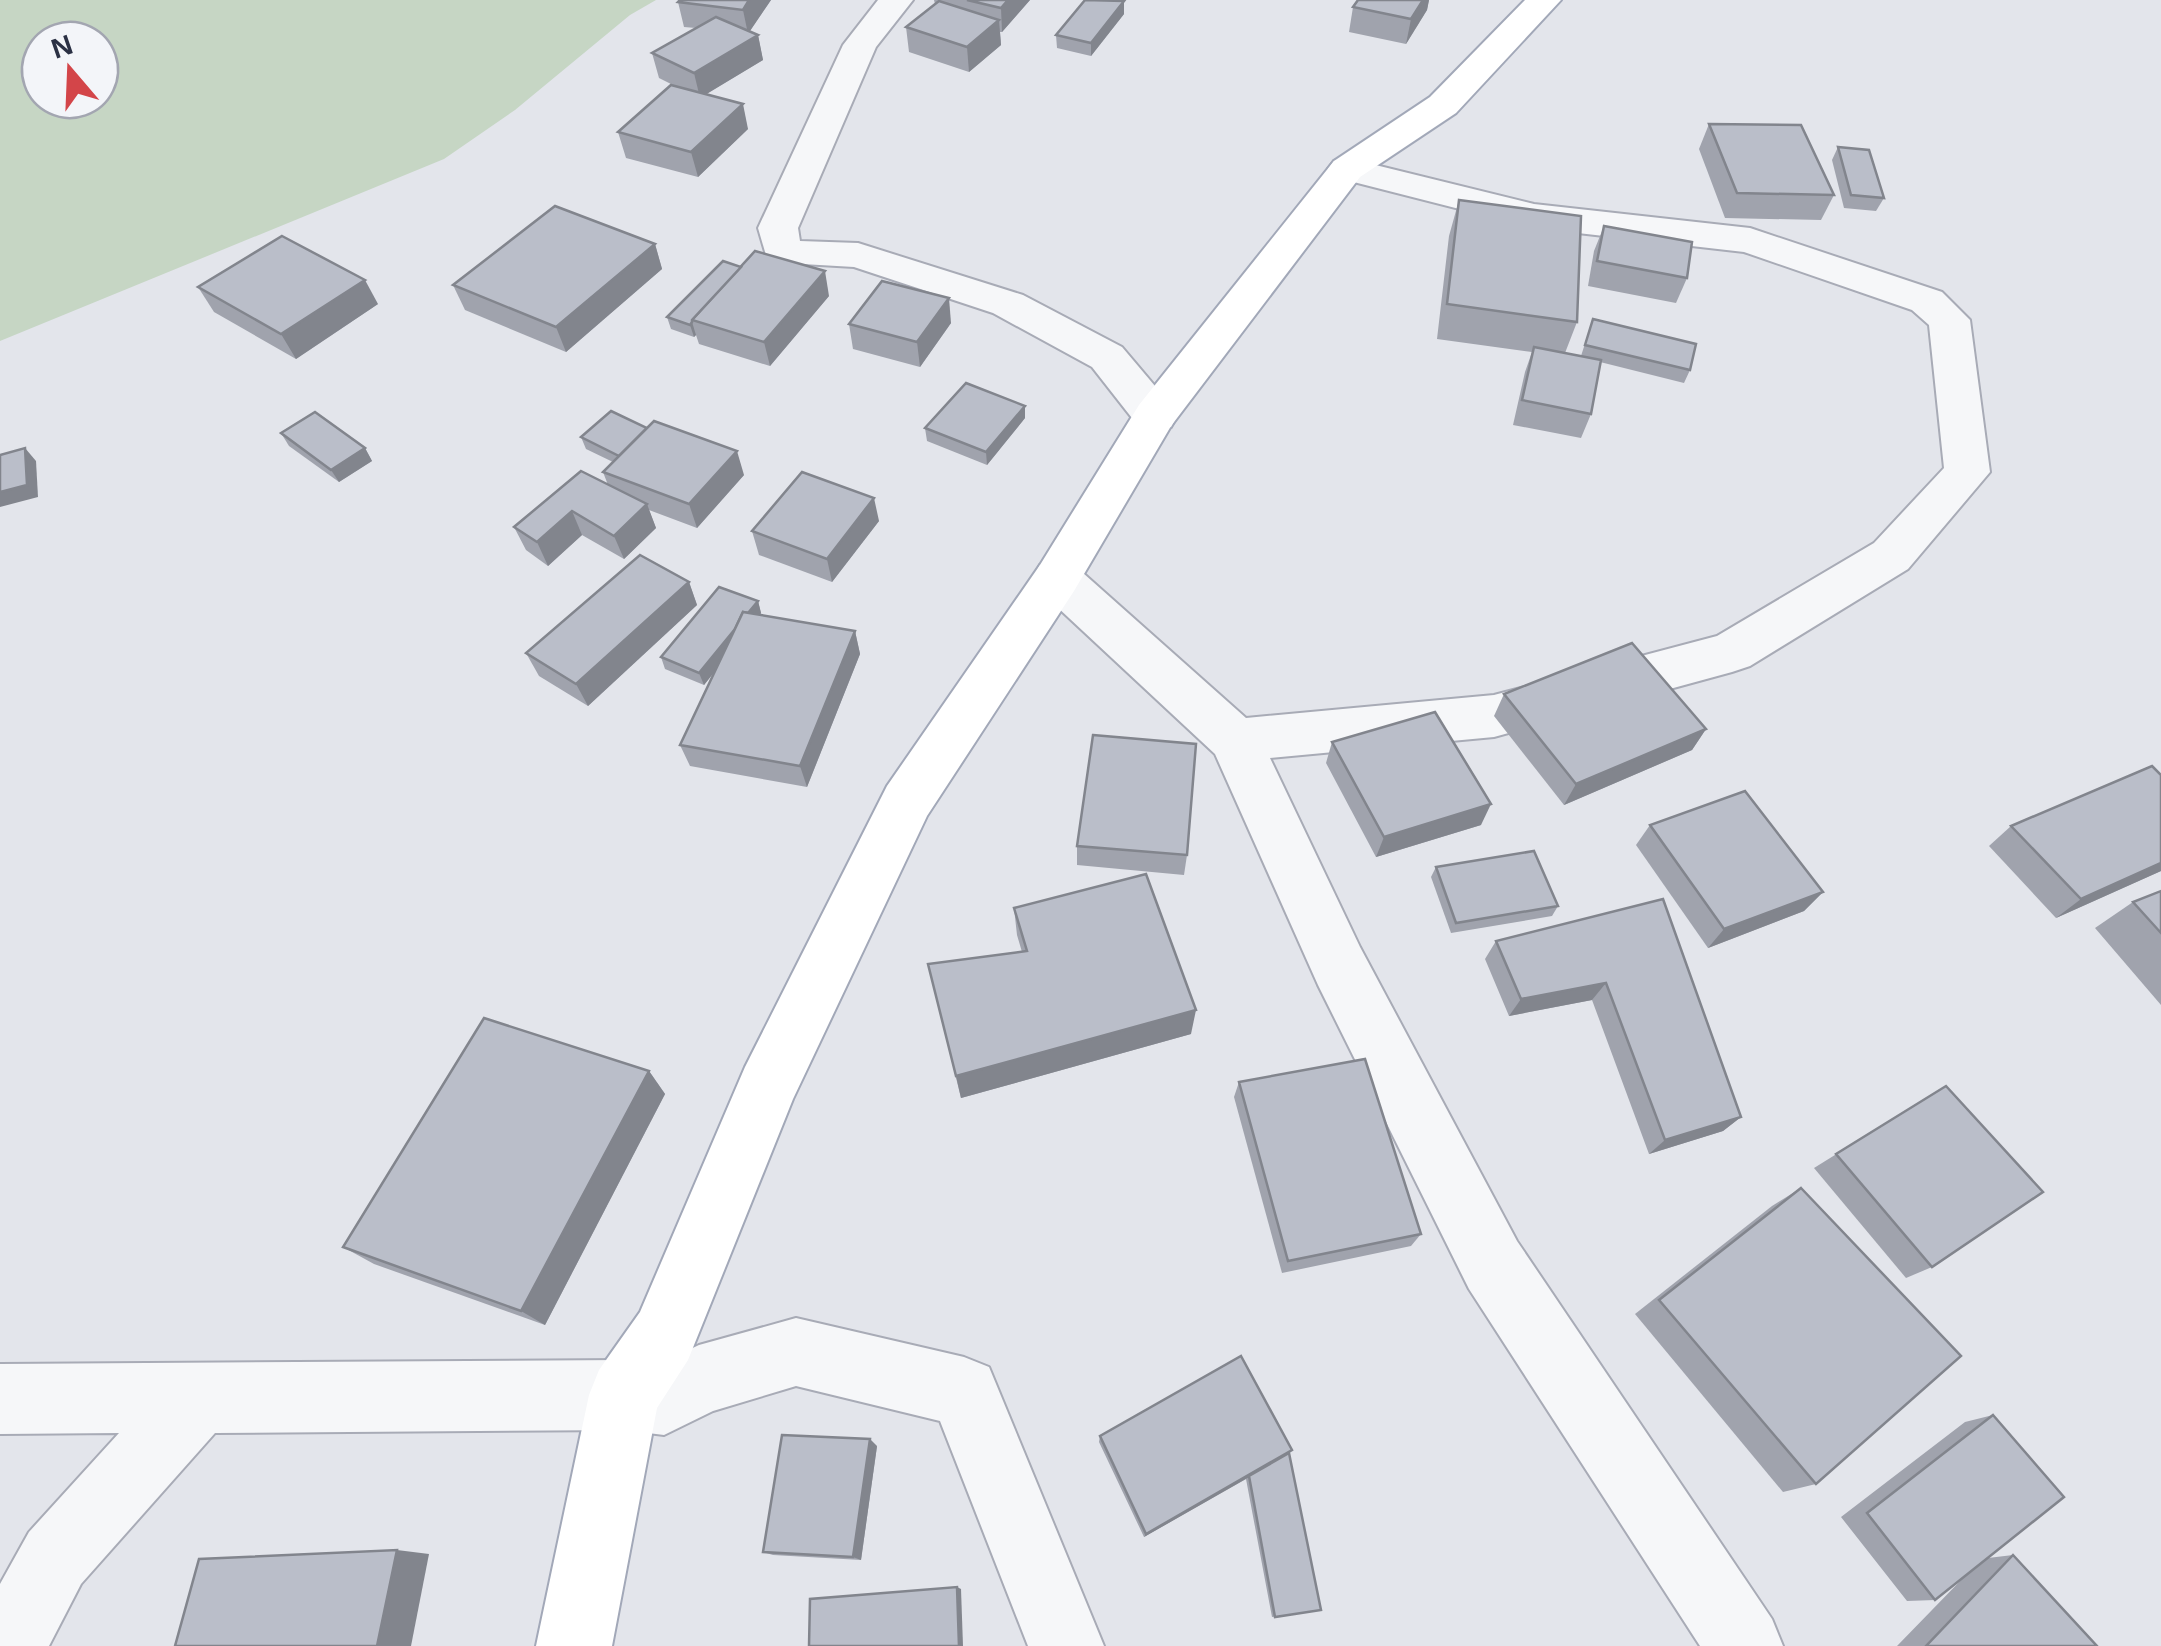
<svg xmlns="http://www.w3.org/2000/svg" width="2161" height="1646" font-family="Helvetica,sans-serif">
<rect width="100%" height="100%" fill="#e3e5eb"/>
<path fill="#c6d6c4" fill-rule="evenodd" d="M0,0H656L630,15L515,110L444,159L0,341ZM40,40H100V100H40Z"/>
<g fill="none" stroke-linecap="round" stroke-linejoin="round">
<defs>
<g id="minor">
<polygon points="878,0 913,0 876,47 798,228 800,241 858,243 1023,295 1122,347 1171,405 1177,416 1171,427 1155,431 1139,427 1092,367 993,313 854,267 768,262 758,228 843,45"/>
<polygon points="1347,158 1534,204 1750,228 1942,292 1970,320 1990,472 1908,569 1750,666 1732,672 1494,737 1270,758 1360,947 1517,1241 1772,1619 1783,1646 1700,1646 1469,1289 1318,985 1215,754 1040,591 1033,578 1040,565 1057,560 1074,565 1246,718 1494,695 1717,636 1874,543 1944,468 1929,325 1912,310 1744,252 1534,228 1334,177 1328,169 1334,161"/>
<polygon points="796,1318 964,1357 989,1367 1104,1646 1028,1646 940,1421 796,1386 713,1411 664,1435 624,1430 215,1433 81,1584 49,1646 0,1646 0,1584 29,1532 119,1433 0,1434 0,1364 624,1360 659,1364 699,1345"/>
</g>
<polygon id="major" points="1525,0 1561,0 1456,113 1360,177 1171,426 1074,591 927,816 793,1099 688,1360 657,1408 612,1646 536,1646 589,1395 599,1370 640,1312 745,1067 887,786 1040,565 1139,405 1334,161 1430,97"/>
</defs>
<use href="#minor" stroke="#a8abb6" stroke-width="4"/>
<use href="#major" stroke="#a2a8b8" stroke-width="4"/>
<use href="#minor" fill="#f6f7f9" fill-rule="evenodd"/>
<use href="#major" fill="#fff" fill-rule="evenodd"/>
</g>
<g fill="#a0a3ad">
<polygon points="680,0 771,0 749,32 758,35 763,60 706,94 748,129 698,177 626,158 618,132 675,86 659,78 652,53 696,28 684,27 678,2"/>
<polygon points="934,0 1030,0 1002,32 1000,32 1001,45 969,72 909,52 906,27 935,4"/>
<polygon points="1358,0 1429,0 1427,10 1406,44 1349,32 1353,7"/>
<polygon points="1124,1 1124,14 1091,56 1057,48 1056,35"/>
<polygon points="1709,124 1834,195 1821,220 1725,218 1699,149"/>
<polygon points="1838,147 1884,198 1876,211 1844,208 1832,160"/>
<polygon points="1459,200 1577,322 1565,353 1581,356 1593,319 1690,370 1684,383 1600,362 1591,414 1581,438 1513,425 1525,372 1532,352 1437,339 1449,236"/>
<polygon points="1604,226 1687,278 1676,303 1588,286 1594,251"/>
<polygon points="655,244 662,269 566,352 465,310 453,285"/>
<polygon points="198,287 378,304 296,359 214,312"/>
<polygon points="829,296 770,366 699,344 696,335 694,337 671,329 667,317"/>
<polygon points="951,323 920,367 853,349 849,324"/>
<polygon points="1025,418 987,465 927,441 925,428"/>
<polygon points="281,433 365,448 372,461 339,482 289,446"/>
<polygon points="581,437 744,475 697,528 649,510 656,528 624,559 582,535 548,566 526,550 514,527 608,485 603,472 613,462 586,449"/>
<polygon points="879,521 832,582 759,555 752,531"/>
<polygon points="689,582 697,605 588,706 539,676 526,653"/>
<polygon points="758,601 761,613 760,615 855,631 860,654 807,787 690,766 680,745 716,670 704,685 665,669 661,657"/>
<polygon points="1504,694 1706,729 1692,750 1564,805 1494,716"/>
<polygon points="1332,742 1481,825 1376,857 1326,763"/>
<polygon points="2161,775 2161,871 2056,918 1989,846 2011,826"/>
<polygon points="1650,825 1823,892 1804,911 1708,948 1636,845"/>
<polygon points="1077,846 1187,855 1184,875 1077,865"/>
<polygon points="1436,867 1558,906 1552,916 1451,933 1431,877"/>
<polygon points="2161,891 2161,1005 2095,928 2133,902"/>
<polygon points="1663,899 1741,1117 1723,1131 1649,1154 1592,1000 1509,1016 1485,959 1496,941"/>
<polygon points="1014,908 1191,1034 961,1098 928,964 1022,952 1017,935"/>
<polygon points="649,1071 665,1094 545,1325 374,1264 343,1247"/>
<polygon points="1239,1082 1421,1234 1411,1246 1282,1273 1234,1097"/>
<polygon points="1946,1086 1932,1267 1906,1278 1814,1168"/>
<polygon points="1801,1188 1816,1484 1783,1492 1635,1314 1772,1206"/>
<polygon points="1993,1415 1988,1558 2013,1555 2097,1646 1897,1646 1966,1575 1935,1600 1907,1601 1841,1517 1965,1422"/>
<polygon points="1100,1436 1292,1450 1289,1453 1321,1610 1272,1617 1246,1479 1144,1537 1099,1442"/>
<polygon points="877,1446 861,1560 773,1555 763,1552"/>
</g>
<g fill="#82858d">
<polygon points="749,0 771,0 748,34 743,10"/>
<polygon points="1008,0 1030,0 1002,32 1001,8"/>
<polygon points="1423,0 1429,0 1427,10 1406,44 1411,19"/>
<polygon points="1124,1 1124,14 1091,56 1091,43"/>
<polygon points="999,20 1001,45 969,72 967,47"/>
<polygon points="758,35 763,60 700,98 694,73"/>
<polygon points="743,104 748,129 698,177 691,152"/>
<polygon points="655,244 662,269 566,352 556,327"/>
<polygon points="825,271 829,296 770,366 764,342"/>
<polygon points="365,280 378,304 296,359 281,334"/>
<polygon points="949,298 951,323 920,367 917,342"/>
<polygon points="692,322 696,335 694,337 690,325"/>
<polygon points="1025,406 1025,418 987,465 986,452"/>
<polygon points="25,448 36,461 38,497 0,507 0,492"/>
<polygon points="365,448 372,461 339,482 331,470"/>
<polygon points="737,451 744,475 697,528 689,504"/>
<polygon points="874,498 879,521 832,582 827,559"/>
<polygon points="647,504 656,528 624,559 614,536"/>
<polygon points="572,511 582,535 548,566 537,542"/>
<polygon points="689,582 697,605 588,706 576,684"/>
<polygon points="758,601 761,613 704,685 699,673"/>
<polygon points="855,631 860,654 807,787 800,766"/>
<polygon points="1706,729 1692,750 1564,805 1576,784"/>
<polygon points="1491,804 1481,825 1376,857 1384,837"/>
<polygon points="2161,863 2161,871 2056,918 2081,899"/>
<polygon points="1823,892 1804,911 1708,948 1724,929"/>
<polygon points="1606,983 1592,1000 1509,1016 1521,999"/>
<polygon points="1196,1010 1191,1034 961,1098 956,1076"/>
<polygon points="649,1071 665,1094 545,1325 521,1311"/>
<polygon points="1741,1117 1723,1131 1649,1154 1665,1140"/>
<polygon points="870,1439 877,1446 861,1560 853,1557"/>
<polygon points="1292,1450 1286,1456 1144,1537 1146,1534"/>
<polygon points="397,1550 429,1554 411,1646 377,1646"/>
<polygon points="957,1587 961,1589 963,1646 959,1646"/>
</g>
<g fill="#babec9" stroke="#82858d" stroke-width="2.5">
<polygon points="680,0 749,0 743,10 678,2"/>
<polygon points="967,0 1008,0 1001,8"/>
<polygon points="1085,0 1124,1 1091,43 1056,35"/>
<polygon points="1358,0 1423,0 1411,19 1353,7"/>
<polygon points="939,1 999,20 967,47 906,27"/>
<polygon points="716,17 758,35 694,73 652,53"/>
<polygon points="671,85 743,104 691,152 618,132"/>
<polygon points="1709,124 1801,125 1834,195 1737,193"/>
<polygon points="1838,147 1869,150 1884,198 1851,195"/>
<polygon points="1459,200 1581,216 1577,322 1447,304"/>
<polygon points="555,206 655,244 556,327 453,285"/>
<polygon points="1604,226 1692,242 1687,278 1597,261"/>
<polygon points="282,236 365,280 281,334 198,287"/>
<polygon points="755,251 825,271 764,342 692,320"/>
<polygon points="723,261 741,267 692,320 692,322 690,325 667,317"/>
<polygon points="882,281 949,298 917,342 849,324"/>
<polygon points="1593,319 1696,344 1690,370 1585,345"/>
<polygon points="1534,347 1601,360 1591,414 1522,400"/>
<polygon points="966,383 1025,406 986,452 925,428"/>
<polygon points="611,411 647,428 619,456 581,437"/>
<polygon points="315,412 365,448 331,470 281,433"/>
<polygon points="654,421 737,451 689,504 603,472"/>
<polygon points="25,448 27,485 0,492 0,455"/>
<polygon points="581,471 647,504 614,536 572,511 537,542 514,527"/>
<polygon points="802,472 874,498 827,559 752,531"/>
<polygon points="640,555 689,582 576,684 526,653"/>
<polygon points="719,587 758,601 748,613 743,612 735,629 699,673 661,657"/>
<polygon points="743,612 855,631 800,766 680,745"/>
<polygon points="1632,643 1706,729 1576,784 1504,694"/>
<polygon points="1435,712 1491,804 1384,837 1332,742"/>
<polygon points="1093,735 1196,744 1187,855 1077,846"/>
<polygon points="2152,766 2161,775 2161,863 2081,899 2011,826"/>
<polygon points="1745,791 1823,892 1724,929 1650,825"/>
<polygon points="1534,851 1558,906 1456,923 1436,867"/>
<polygon points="1146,874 1196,1010 956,1076 928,964 1027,951 1014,908"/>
<polygon points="2161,891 2161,933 2133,902"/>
<polygon points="1663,899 1741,1117 1665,1140 1606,983 1521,999 1496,941"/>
<polygon points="484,1018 649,1071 521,1311 343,1247"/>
<polygon points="1365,1059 1421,1234 1288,1261 1239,1082"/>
<polygon points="1946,1086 2043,1192 1932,1267 1836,1154"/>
<polygon points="1801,1188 1961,1356 1816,1484 1659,1300"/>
<polygon points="1241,1356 1292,1450 1146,1534 1100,1436"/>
<polygon points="1993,1415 2064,1497 1935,1600 1867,1513"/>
<polygon points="782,1435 870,1439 853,1557 763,1552"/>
<polygon points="1289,1453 1321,1610 1275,1617 1249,1476"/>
<polygon points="397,1550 377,1646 175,1646 199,1559"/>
<polygon points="2013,1555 2097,1646 1926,1646"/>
<polygon points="957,1587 959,1646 809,1646 810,1599"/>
</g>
<g transform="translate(70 70) rotate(341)"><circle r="48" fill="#f3f5f9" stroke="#a3a6b1" stroke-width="2.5"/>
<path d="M0-8L18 38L0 25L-18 38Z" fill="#d34549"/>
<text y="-15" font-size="28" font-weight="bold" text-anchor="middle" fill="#2a3044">N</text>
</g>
</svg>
